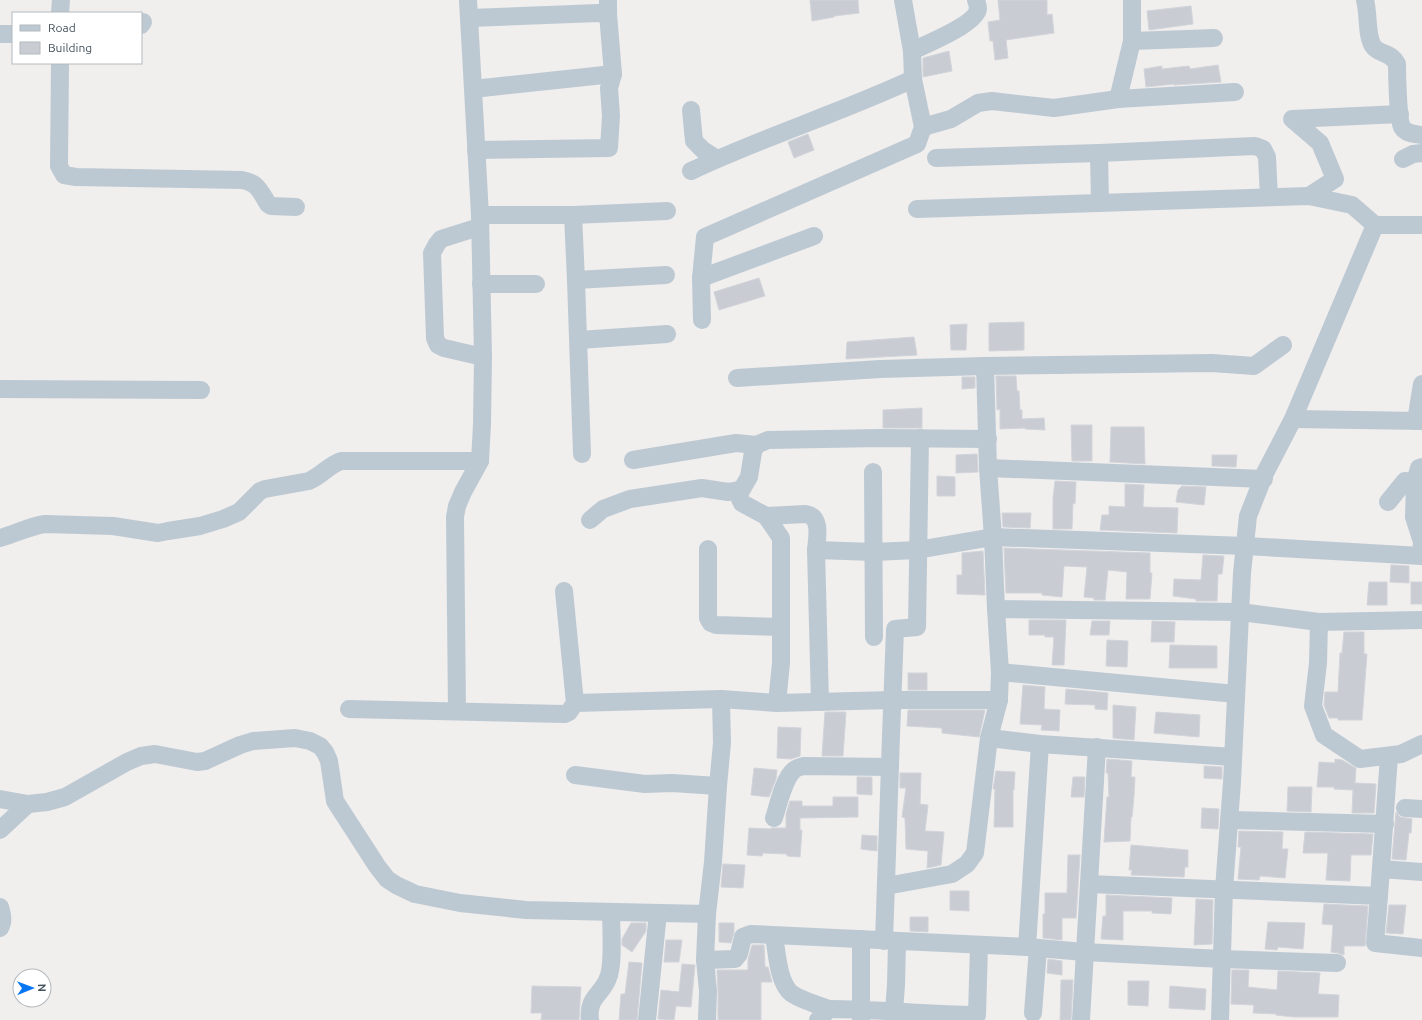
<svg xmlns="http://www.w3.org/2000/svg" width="1422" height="1020" font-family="Ubuntu,sans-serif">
<rect width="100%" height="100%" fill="#f1eeee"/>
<g fill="#c9cdd3" stroke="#d1d4da">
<polygon points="810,0 858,0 859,13 834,16 834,17 812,21"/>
<polygon points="998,0 1047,0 1047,15 1052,14 1054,33 1006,40 1008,58 995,60 993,41 990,41 988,22 1000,20"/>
<polygon points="1191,6 1193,24 1149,30 1147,11"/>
<polygon points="949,51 952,71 923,77 923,58"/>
<polygon points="1218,65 1221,82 1174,85 1174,84 1146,87 1144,69 1162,66 1162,69 1189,66 1190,69"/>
<polygon points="808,134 814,150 794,158 788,142"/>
<polygon points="759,278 765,296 719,310 714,292"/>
<polygon points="1024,322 1024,350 989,351 989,323"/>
<polygon points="967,324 966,350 951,350 950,325"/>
<polygon points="914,337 917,355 846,359 847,342"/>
<polygon points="996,376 1016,376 1017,391 1019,391 1020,410 1022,410 1022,419 1044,418 1045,430 1025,429 1025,428 1000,429 1000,409 997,410"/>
<polygon points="962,377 975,377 975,388 962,389"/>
<polygon points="922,408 922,428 883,428 883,410"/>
<polygon points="1071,425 1092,425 1092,461 1072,461"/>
<polygon points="1111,427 1144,427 1145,464 1110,462"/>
<polygon points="977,454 978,472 956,473 956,455"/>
<polygon points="1212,455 1237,455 1236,467 1212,466"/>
<polygon points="937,476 955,477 955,496 937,496"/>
<polygon points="1055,481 1076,482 1075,504 1073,503 1072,529 1053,529 1053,498"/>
<polygon points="1125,484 1144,485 1143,507 1178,508 1177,533 1100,530 1102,515 1109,515 1109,506 1125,507"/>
<polygon points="1182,486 1206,487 1204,505 1176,502 1178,490"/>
<polygon points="1002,513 1031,513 1030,528 1003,527"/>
<polygon points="1004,548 1150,553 1150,573 1152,573 1150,599 1126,599 1127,572 1108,570 1105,600 1094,600 1094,598 1084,597 1087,567 1064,566 1062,597 1042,595 1042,593 1006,593"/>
<polygon points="983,551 985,595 957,594 957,575 962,575 962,553"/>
<polygon points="1203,555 1224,556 1222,574 1218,574 1217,601 1196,601 1196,599 1173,596 1174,579 1201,580"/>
<polygon points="1391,565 1409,566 1409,583 1390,582"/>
<polygon points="1369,582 1387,582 1387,605 1367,605"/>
<rect x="1411" y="582" width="11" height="22"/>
<polygon points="1029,620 1066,620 1064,665 1052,665 1054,637 1045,637 1045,635 1029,635"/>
<polygon points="1092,621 1110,621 1109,635 1090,635"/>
<polygon points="1152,621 1175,622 1174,642 1151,642"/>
<polygon points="1344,632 1364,632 1364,654 1367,654 1362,720 1338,720 1338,718 1329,718 1324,705 1325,692 1338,692 1340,653 1342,653"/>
<polygon points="1107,640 1128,641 1127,667 1106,666"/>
<polygon points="1170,645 1217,646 1217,668 1169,668"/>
<rect x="908" y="673" width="19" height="17"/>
<polygon points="1023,685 1045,687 1044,709 1060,710 1059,731 1041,730 1042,725 1020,724"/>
<polygon points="1066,689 1108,693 1107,710 1095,709 1095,705 1065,704"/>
<polygon points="1113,705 1136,707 1134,740 1113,738"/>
<polygon points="908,710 985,710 979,737 942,733 942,728 907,726"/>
<polygon points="825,712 846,712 843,756 822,756"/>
<polygon points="1156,712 1200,715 1199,737 1154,733"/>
<polygon points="778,727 801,728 800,756 791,759 777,758"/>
<polygon points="1107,759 1132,761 1131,777 1135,777 1134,796 1132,817 1131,817 1130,841 1104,842 1107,797 1109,797 1108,773 1106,773"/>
<polygon points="1335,759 1342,760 1356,768 1355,783 1376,784 1374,813 1352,813 1353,790 1334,789 1334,787 1317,787 1319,762 1335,763"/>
<polygon points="1204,766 1222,767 1222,779 1204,778"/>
<polygon points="754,768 777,770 776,779 769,797 751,795"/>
<polygon points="996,771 1015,772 1014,790 1013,790 1013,827 994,827 995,789 993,789"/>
<polygon points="900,773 921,773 920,804 928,805 925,831 944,832 941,865 927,868 928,851 906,849 905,818 902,817 906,788 900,788"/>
<polygon points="857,777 872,777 872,795 857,794"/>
<polygon points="1073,777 1085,777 1084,797 1071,797"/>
<polygon points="1288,787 1312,787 1311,812 1287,811"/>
<polygon points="833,797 858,797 858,817 800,818 800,830 802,830 800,857 787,856 787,854 763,853 762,856 747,855 749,828 771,829 771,828 786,828 786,814 790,801 802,801 802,806 833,806"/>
<polygon points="1202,808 1219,809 1218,829 1201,828"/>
<polygon points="1396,812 1400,817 1412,819 1411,833 1409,833 1406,860 1392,859"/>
<polygon points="1239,831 1283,832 1282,849 1288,849 1285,878 1260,876 1259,880 1238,879 1241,847 1238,847"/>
<polygon points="1305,832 1373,834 1371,855 1351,855 1350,881 1326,880 1328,853 1303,853"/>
<polygon points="862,835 877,836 877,851 861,849"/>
<polygon points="1131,845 1188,850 1188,867 1185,867 1184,877 1131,875 1132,870 1129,870"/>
<polygon points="1068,855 1080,855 1076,918 1062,918 1062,940 1043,938 1043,914 1045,914 1045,893 1067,893"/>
<polygon points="723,864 745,865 743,888 721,887"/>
<polygon points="950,891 969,891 969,911 950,910"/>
<polygon points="1106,895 1172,898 1171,914 1152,913 1152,911 1123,911 1123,940 1101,939 1103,916 1106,916"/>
<polygon points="1196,899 1213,900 1212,944 1194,945"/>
<polygon points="1324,904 1368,906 1365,946 1344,946 1344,955 1338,953 1331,952 1333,925 1322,924"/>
<polygon points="1389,905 1406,905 1403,934 1386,933"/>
<polygon points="910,917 928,917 928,932 910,931"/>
<polygon points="1268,922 1305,923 1303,949 1278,947 1277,950 1265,949"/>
<polygon points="631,923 646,923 646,931 632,952 622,945 622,939"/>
<polygon points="719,923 734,923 734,933 731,943 719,942"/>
<polygon points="666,940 682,940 679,962 664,962"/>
<polygon points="752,945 764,945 765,967 768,967 772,982 761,982 761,1020 718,1020 718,991 717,970 748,970 748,960"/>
<polygon points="1048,959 1062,961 1062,975 1047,973"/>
<polygon points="629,962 642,963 637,1020 619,1020 621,994 625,994"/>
<polygon points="682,964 695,965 691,1007 676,1006 674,1020 658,1019 661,990 679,992"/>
<polygon points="1232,970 1249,970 1248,987 1277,990 1278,971 1320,973 1318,994 1339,995 1338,1017 1294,1017 1276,1015 1276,1014 1253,1013 1254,1005 1231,1004"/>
<polygon points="1061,980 1073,980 1071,1020 1060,1020"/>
<polygon points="1128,981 1149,981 1148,1006 1128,1005"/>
<polygon points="532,986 581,987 579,1020 541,1020 542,1013 531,1013"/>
<polygon points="1170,986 1206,989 1205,1010 1169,1008"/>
</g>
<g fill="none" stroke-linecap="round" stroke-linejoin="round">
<g stroke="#bdc9d2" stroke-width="18">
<path d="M1365,0C1369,14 1366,35 1373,46C1379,55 1390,51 1397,64C1397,75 1398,120 1402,127C1406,134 1415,134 1422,135"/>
<polyline points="60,13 61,0"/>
<polyline points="469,18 598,13 608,14"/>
<polyline points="141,25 143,22"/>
<polyline points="0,34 13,34"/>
<polyline points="1132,41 1214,38"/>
<path d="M912,51C925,45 976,24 978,9C978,7 977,3 976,0"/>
<path d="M60,63L59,166L64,175L76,177L242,180C258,183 260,191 268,204L271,206L296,207"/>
<polyline points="473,89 613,74"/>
<polyline points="1118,99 1132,41 1132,0"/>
<polyline points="691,110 694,141 703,150 717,159"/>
<polyline points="923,127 951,119 978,103 992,101 1054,108 1118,99 1235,92"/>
<polyline points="476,150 609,148 611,116 609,88 613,74 608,14 608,0"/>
<polyline points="1099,153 1100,203"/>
<polyline points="936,158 1099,153 1255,146 1263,149 1267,157 1269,197"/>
<polyline points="1403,159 1413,154 1422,153"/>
<path d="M691,171C763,137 840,113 913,79"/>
<polyline points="1309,196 1335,179 1320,143 1292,119 1400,114"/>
<polyline points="917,209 1309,196 1352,205 1375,225"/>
<polyline points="480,215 573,215 667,211"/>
<polyline points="573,215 576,280 582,454"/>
<polyline points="479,227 441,239 437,244 432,253 435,338 438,345 444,348 483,357"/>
<polyline points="701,278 814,236"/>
<polyline points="576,280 666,275"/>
<polyline points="481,284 536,284"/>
<polyline points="702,320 701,278 705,237 917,144 923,127 913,79 912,51 903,0"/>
<polyline points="579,340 667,334"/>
<polyline points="985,366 988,468 993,537 996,609"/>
<polyline points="737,378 880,369 985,366 1212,363 1254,366 1283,345"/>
<polyline points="0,389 201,390"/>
<polyline points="1293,419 1422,421"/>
<polyline points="1416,421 1422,384"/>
<polyline points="633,460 736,443 756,445"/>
<polyline points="988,468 1264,479"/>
<polyline points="873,472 874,637"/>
<polyline points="742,489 739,495 740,499 742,503 766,516 781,538 781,663 777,703"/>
<polyline points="1388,502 1405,481 1415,482"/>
<path d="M766,516L806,514C822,517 817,538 816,550L820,702"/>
<polyline points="590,520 603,509 630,499 702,488 728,492 735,491 742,489 749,477 753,452 756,445 768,440 880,438 988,439"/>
<path d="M0,538C15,534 30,526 45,524L113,526L158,533L168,531L200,526L223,519L239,512L260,491L265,489L309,481C321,476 329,465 341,461H480"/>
<polyline points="708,549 708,618 711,623 716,625 781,627"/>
<polyline points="816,550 874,552 917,550 993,537 1246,546 1422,556"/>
<polyline points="1421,556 1422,542 1414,517 1415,482 1419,468 1422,467"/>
<polyline points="1319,622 1318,663 1313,706 1324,735 1360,759 1401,754 1422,744"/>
<polyline points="1000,672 1236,694"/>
<polyline points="575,703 721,699 777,703 892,700 999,700"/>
<polyline points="349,709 565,714 569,712 575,703 564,591"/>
<polyline points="457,711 455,517 457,506 463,492 480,461 482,424 483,357 480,215 468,0"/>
<polyline points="989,738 1040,744 1233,757"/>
<polyline points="575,775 645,784 672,783 718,786 722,743 721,699"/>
<polyline points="0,799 28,804 47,802 65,797 127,762 141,756 155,754 197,762 205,761 240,745 253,741 295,738 310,741 320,746 325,752 329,761 335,801 377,866 387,879 396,885 415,894 460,903 526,910 707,914"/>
<polyline points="1405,808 1422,809"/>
<path d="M774,818C778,806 784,778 794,770C796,768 800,767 803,766L890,767"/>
<polyline points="1229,820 1385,824"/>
<polyline points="0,830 28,804"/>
<polyline points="1381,869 1422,872"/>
<polyline points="1089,884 1379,896 1375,943 1422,948"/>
<polyline points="886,886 952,874 967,864 975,853 989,738 999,700 1000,672 996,609 1240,612 1319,622 1422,620"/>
<polyline points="1379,896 1389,756"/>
<path d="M0,907C2,914 4,921 0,928"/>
<path d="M774,936C777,952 778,982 791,993C800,1000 819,1005 829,1009"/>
<polyline points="884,941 891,736 895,629 917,627 920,438"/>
<polyline points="1027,947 1040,744"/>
<polyline points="705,960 735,959 739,954 743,937 751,934 1027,947 1084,952 1222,959 1337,963"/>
<polyline points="894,1011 896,985 897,942"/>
<polyline points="1033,1013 1038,948"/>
<path d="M590,1020C587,997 602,995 608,978C614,964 611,928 611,912"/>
<polyline points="647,1020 658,913"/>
<polyline points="707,1020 708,991 705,960 707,914 713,862 718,786"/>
<path d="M818,1020L829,1009C879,1009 928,1015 977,1015L979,945"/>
<polyline points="861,1020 861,939"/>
<polyline points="1081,1020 1097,747"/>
<polyline points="1220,1020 1224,889 1232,782 1242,573 1248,516 1265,473 1293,419 1375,225 1422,225"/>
</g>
</g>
<rect x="12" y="12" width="130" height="52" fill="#ffffff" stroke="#b4babe"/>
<rect x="20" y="25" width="20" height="6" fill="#bdc9d2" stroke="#b4babe"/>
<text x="48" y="32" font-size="12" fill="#44525d">Road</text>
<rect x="20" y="42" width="20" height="12" fill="#c9cdd3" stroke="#b4babe"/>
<text x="48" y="52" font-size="12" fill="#44525d">Building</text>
<g transform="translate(32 988) rotate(89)"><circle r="19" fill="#ffffff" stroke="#b4babe"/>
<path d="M0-3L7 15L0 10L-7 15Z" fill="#0875f1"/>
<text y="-6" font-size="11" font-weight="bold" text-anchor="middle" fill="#44525d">N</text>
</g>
</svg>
